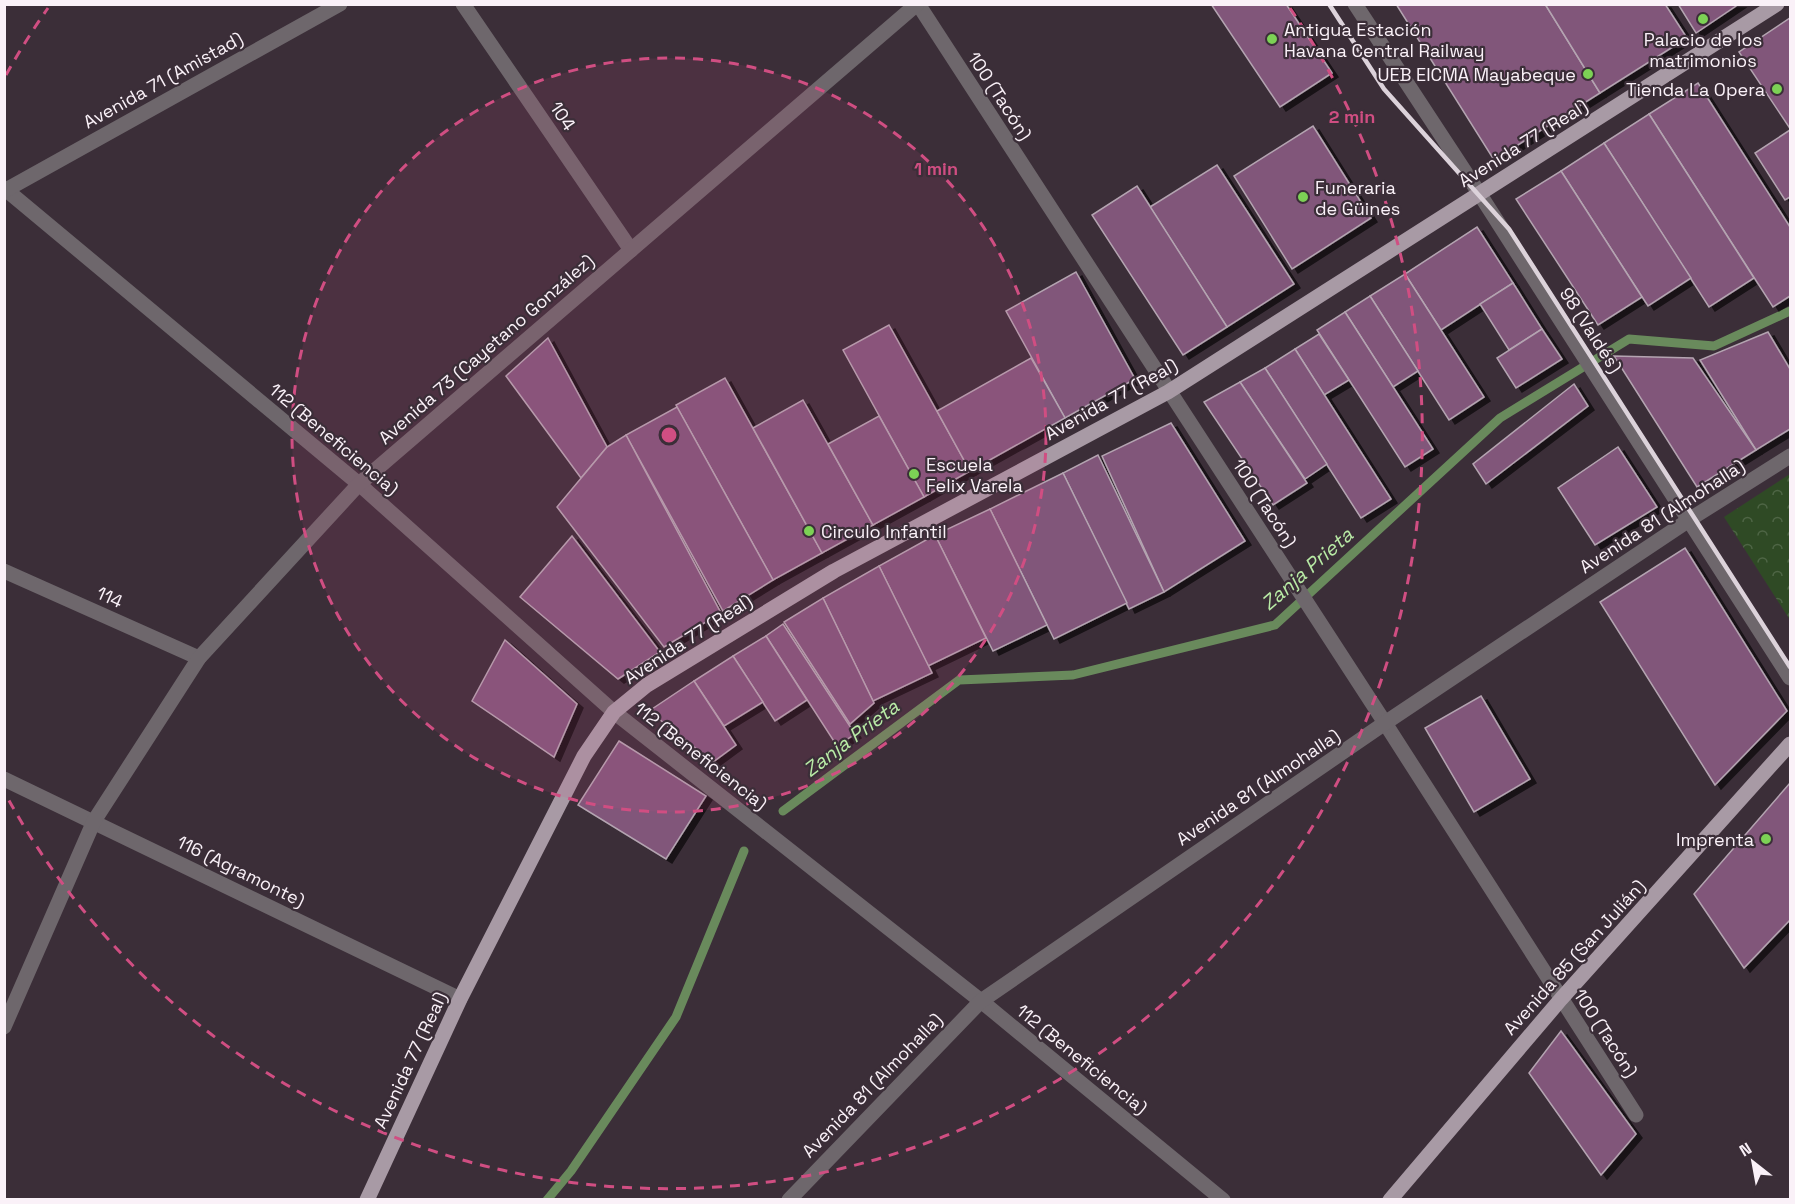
<svg xmlns="http://www.w3.org/2000/svg" width="1795" height="1204" font-family="'Space Grotesk',sans-serif">
<defs>
<pattern id="forest-crowns" width="20" height="18" patternUnits="userSpaceOnUse" patternTransform="scale(1.5)"><rect width="20" height="18" fill="#2f4a25"/><path d="M2 6a3 3 0 1 1 6 0M12 15a3 3 0 1 1 6 0" fill="none" stroke="#4e6545"/></pattern>
<filter id="shadow"><feDropShadow dx="6" dy="4" stdDeviation="0" flood-color="#0009"/></filter>
</defs>
<rect width="100%" height="100%" fill="#3b2e38"/>
<polygon fill="url(#forest-crowns)" points="1790,474 1790,620 1724,517"/>
<g fill="none" stroke-linecap="round" stroke-linejoin="round">
<g stroke="#698a5c" stroke-width="9">
<polyline points="783,811 959,680 1073,675 1275,625 1500,418 1629,339 1714,346 1790,311"/>
<polyline points="547,1200 571,1171 676,1017 744,851"/>
</g>
</g>
<g fill="#81567a" stroke="#b4a4b1" stroke-width="1.5" filter="url(#shadow)">
<polygon points="1211,4 1286,4 1332,73 1280,107"/>
<polygon points="1396,4 1545,4 1600,93 1494,160"/>
<polygon points="1545,4 1665,4 1687,38 1600,93"/>
<polygon points="1678,4 1739,4 1696,33"/>
<polygon points="1790,18 1790,125 1789,127 1739,52"/>
<polygon points="1698,83 1790,227 1790,296 1773,307 1649,114"/>
<polygon points="1649,114 1754,278 1709,307 1604,143"/>
<polygon points="1313,126 1371,218 1292,269 1234,176"/>
<polygon points="1790,130 1790,197 1785,200 1755,153"/>
<polygon points="1604,143 1691,278 1648,306 1561,171"/>
<polygon points="1217,165 1294,284 1227,327 1150,207"/>
<polygon points="1561,171 1642,297 1598,325 1516,199"/>
<polygon points="1137,186 1227,327 1183,355 1092,215"/>
<polygon points="1477,227 1513,283 1441,330 1405,274"/>
<polygon points="1076,272 1135,379 1065,418 1006,311"/>
<polygon points="1405,274 1484,397 1449,420 1370,296"/>
<polygon points="1513,283 1542,329 1509,350 1480,304"/>
<polygon points="1370,296 1418,371 1393,387 1345,312"/>
<polygon points="1345,312 1433,449 1405,467 1317,330"/>
<polygon points="889,325 970,471 924,497 843,350"/>
<polygon points="1542,329 1562,359 1516,388 1497,358"/>
<polygon points="1768,332 1790,369 1790,429 1756,450 1700,360"/>
<polygon points="1319,334 1349,380 1324,395 1295,349"/>
<polygon points="548,338 607,447 581,478 506,376"/>
<polygon points="1295,349 1391,499 1361,518 1265,368"/>
<polygon points="1614,356 1693,358 1756,450 1697,487"/>
<polygon points="1031,358 1065,418 970,471 937,411"/>
<polygon points="1265,368 1327,464 1305,479 1240,382"/>
<polygon points="725,378 822,553 773,580 676,405"/>
<polygon points="1240,382 1307,483 1273,505 1204,402"/>
<polygon points="1574,384 1588,406 1486,484 1473,464"/>
<polygon points="803,400 873,525 822,553 753,428"/>
<polygon points="677,407 773,580 723,611 626,435"/>
<polygon points="879,416 924,497 873,525 828,444"/>
<polygon points="1171,423 1245,541 1164,592 1102,456"/>
<polygon points="626,435 721,613 664,647 557,507 607,447"/>
<polygon points="1618,447 1657,507 1595,545 1558,488"/>
<polygon points="1098,455 1164,592 1129,609 1063,473"/>
<polygon points="1063,473 1127,603 1054,639 990,509"/>
<polygon points="990,509 1047,625 993,651 935,535"/>
<polygon points="935,535 986,638 928,666 879,566"/>
<polygon points="572,536 660,652 618,679 520,597"/>
<polygon points="1685,548 1787,711 1715,785 1600,602"/>
<polygon points="879,566 932,673 873,701 823,598"/>
<polygon points="823,598 874,703 850,724 784,622"/>
<polygon points="783,624 855,734 837,746 766,636"/>
<polygon points="766,636 807,700 775,721 733,656"/>
<polygon points="505,640 577,704 554,757 472,701"/>
<polygon points="733,656 763,702 724,726 694,681"/>
<polygon points="694,681 736,745 713,762 649,711"/>
<polygon points="1481,696 1530,779 1474,812 1425,728"/>
<polygon points="619,741 706,796 666,859 578,805"/>
<polygon points="1790,783 1790,920 1744,968 1694,894"/>
<polygon points="1561,1031 1636,1134 1601,1175 1529,1073"/>
</g>
<g fill="none" stroke-linecap="round" stroke-linejoin="round">
<g stroke="#6e676c" stroke-width="15">
<polyline points="463,4 631,250"/>
<polyline points="918,4 1385,723 1636,1115"/>
<polyline points="1355,4 1479,193 1790,678"/>
<polyline points="4,188 359,484 614,712 981,1001 1223,1200"/>
<polyline points="4,191 340,4"/>
<polyline points="4,571 199,658"/>
<polyline points="4,779 460,999"/>
<polyline points="4,1027 94,821 199,658 359,484 917,4"/>
<polyline points="789,1200 981,1001 1385,723 1695,516 1790,456"/>
</g>
<g stroke="#a89aa5" stroke-width="15">
<polyline points="367,1200 460,999 584,756 614,712 647,685 834,571 1168,392 1777,4"/>
<polyline points="1390,1200 1561,999 1790,744"/>
</g>
<polyline stroke="#dcd2da" stroke-width="4.5" points="1329,4 1384,89 1509,229 1790,667"/>
</g>
<circle cx="669" cy="435" r="377" fill="#d04e82" fill-opacity=".12"/>
<g fill="none" stroke="#d04e82" stroke-width="3" stroke-dasharray="10 8">
<circle cx="669" cy="435" r="377"/>
<path d="M6 75A754 754 0 0 1 48 8M1290 8A754 754 0 1 1 6 795"/>
</g>
<g fill="#7cd155" stroke="#3b2e38" stroke-width="2">
<circle cx="1703" cy="19" r="6"/>
<circle cx="1272" cy="39" r="6"/>
<circle cx="1588" cy="74" r="6"/>
<circle cx="1777" cy="89" r="6"/>
<circle cx="1303" cy="197" r="6"/>
<circle cx="914" cy="474" r="6"/>
<circle cx="809" cy="531" r="6"/>
<circle cx="1766" cy="839" r="6"/>
</g>
<g text-anchor="middle" dominant-baseline="central" stroke-width="4.5" stroke-linejoin="round" paint-order="stroke">
<g font-size="18" fill="#faf1f8" stroke="#3b2e38" text-anchor="start">
<text x="1284" y="29">Antigua Estación<tspan x="1284" dy="21">Havana Central Railway</tspan></text>
<text x="1703" y="39" text-anchor="middle">Palacio de los<tspan x="1703" dy="21">matrimonios</tspan></text>
<text x="1576" y="74" text-anchor="end">UEB EICMA Mayabeque</text>
<text x="1765" y="89" text-anchor="end">Tienda La Opera</text>
<text x="1315" y="187">Funeraria<tspan x="1315" dy="21">de Güines</tspan></text>
<text x="926" y="464">Escuela<tspan x="926" dy="21">Felix Varela</tspan></text>
<text x="821" y="531">Circulo Infantil</text>
<text x="1754" y="839" text-anchor="end">Imprenta</text>
</g>
<g font-size="18" fill="#faf1f8" stroke="#3b2e38">
<text transform="translate(163 80) rotate(-29)">Avenida 71 (Amistad)</text>
<text transform="translate(1000 96) rotate(57)">100 (Tacón)</text>
<text transform="translate(563 116) rotate(56)">104</text>
<text transform="translate(1523 143) rotate(-32)">Avenida 77 (Real)</text>
<text transform="translate(1591 330) rotate(57)">98 (Valdés)</text>
<text transform="translate(486 349) rotate(-41)">Avenida 73 (Cayetano González)</text>
<text transform="translate(1111 399) rotate(-29)">Avenida 77 (Real)</text>
<text transform="translate(334 439) rotate(40)">112 (Beneficiencia)</text>
<text transform="translate(1265 503) rotate(57)">100 (Tacón)</text>
<text transform="translate(1662 516) rotate(-33)">Avenida 81 (Almohalla)</text>
<text transform="translate(110 597) rotate(24)">114</text>
<text transform="translate(688 639) rotate(-33)">Avenida 77 (Real)</text>
<text transform="translate(701 756) rotate(38)">112 (Beneficiencia)</text>
<text transform="translate(1258 787) rotate(-34)">Avenida 81 (Almohalla)</text>
<text transform="translate(241 871) rotate(26)">116 (Agramonte)</text>
<text transform="translate(1574 957) rotate(-48)">Avenida 85 (San Julián)</text>
<text transform="translate(1606 1033) rotate(57)">100 (Tacón)</text>
<text transform="translate(1082 1059) rotate(39)">112 (Beneficiencia)</text>
<text transform="translate(410 1060) rotate(-65)">Avenida 77 (Real)</text>
<text transform="translate(872 1085) rotate(-46)">Avenida 81 (Almohalla)</text>
</g>
<g font-size="20" font-style="italic" fill="#b9eba6" stroke="#3b2e38">
<text transform="translate(1307 569) rotate(-41)">Zanja Prieta</text>
<text transform="translate(851 738) rotate(-37)">Zanja Prieta</text>
</g>
</g>
<circle cx="669" cy="435" r="9" fill="#d04e82" stroke="#3b2e38" stroke-width="3"/>
<g font-size="18" text-anchor="middle" font-weight="bold" fill="#d04e82" stroke="#3b2e38" stroke-width="4.5" stroke-linejoin="round" paint-order="stroke">
<text x="1352" y="123">2 min</text>
<text x="936" y="175">1 min</text>
</g>
<rect width="1795" height="1204" fill="none" stroke="#faf1f8" stroke-width="12"/>
<g transform="translate(1753 1162) rotate(329)" stroke="#3b2e38" stroke-width="4.5" paint-order="stroke">
<path d="M0-4.5L10 22L0 15L-10 22Z" fill="#faf1f8"/>
<text y="-9" font-size="16" font-weight="bold" text-anchor="middle" fill="#faf1f8">N</text>
</g>
</svg>
